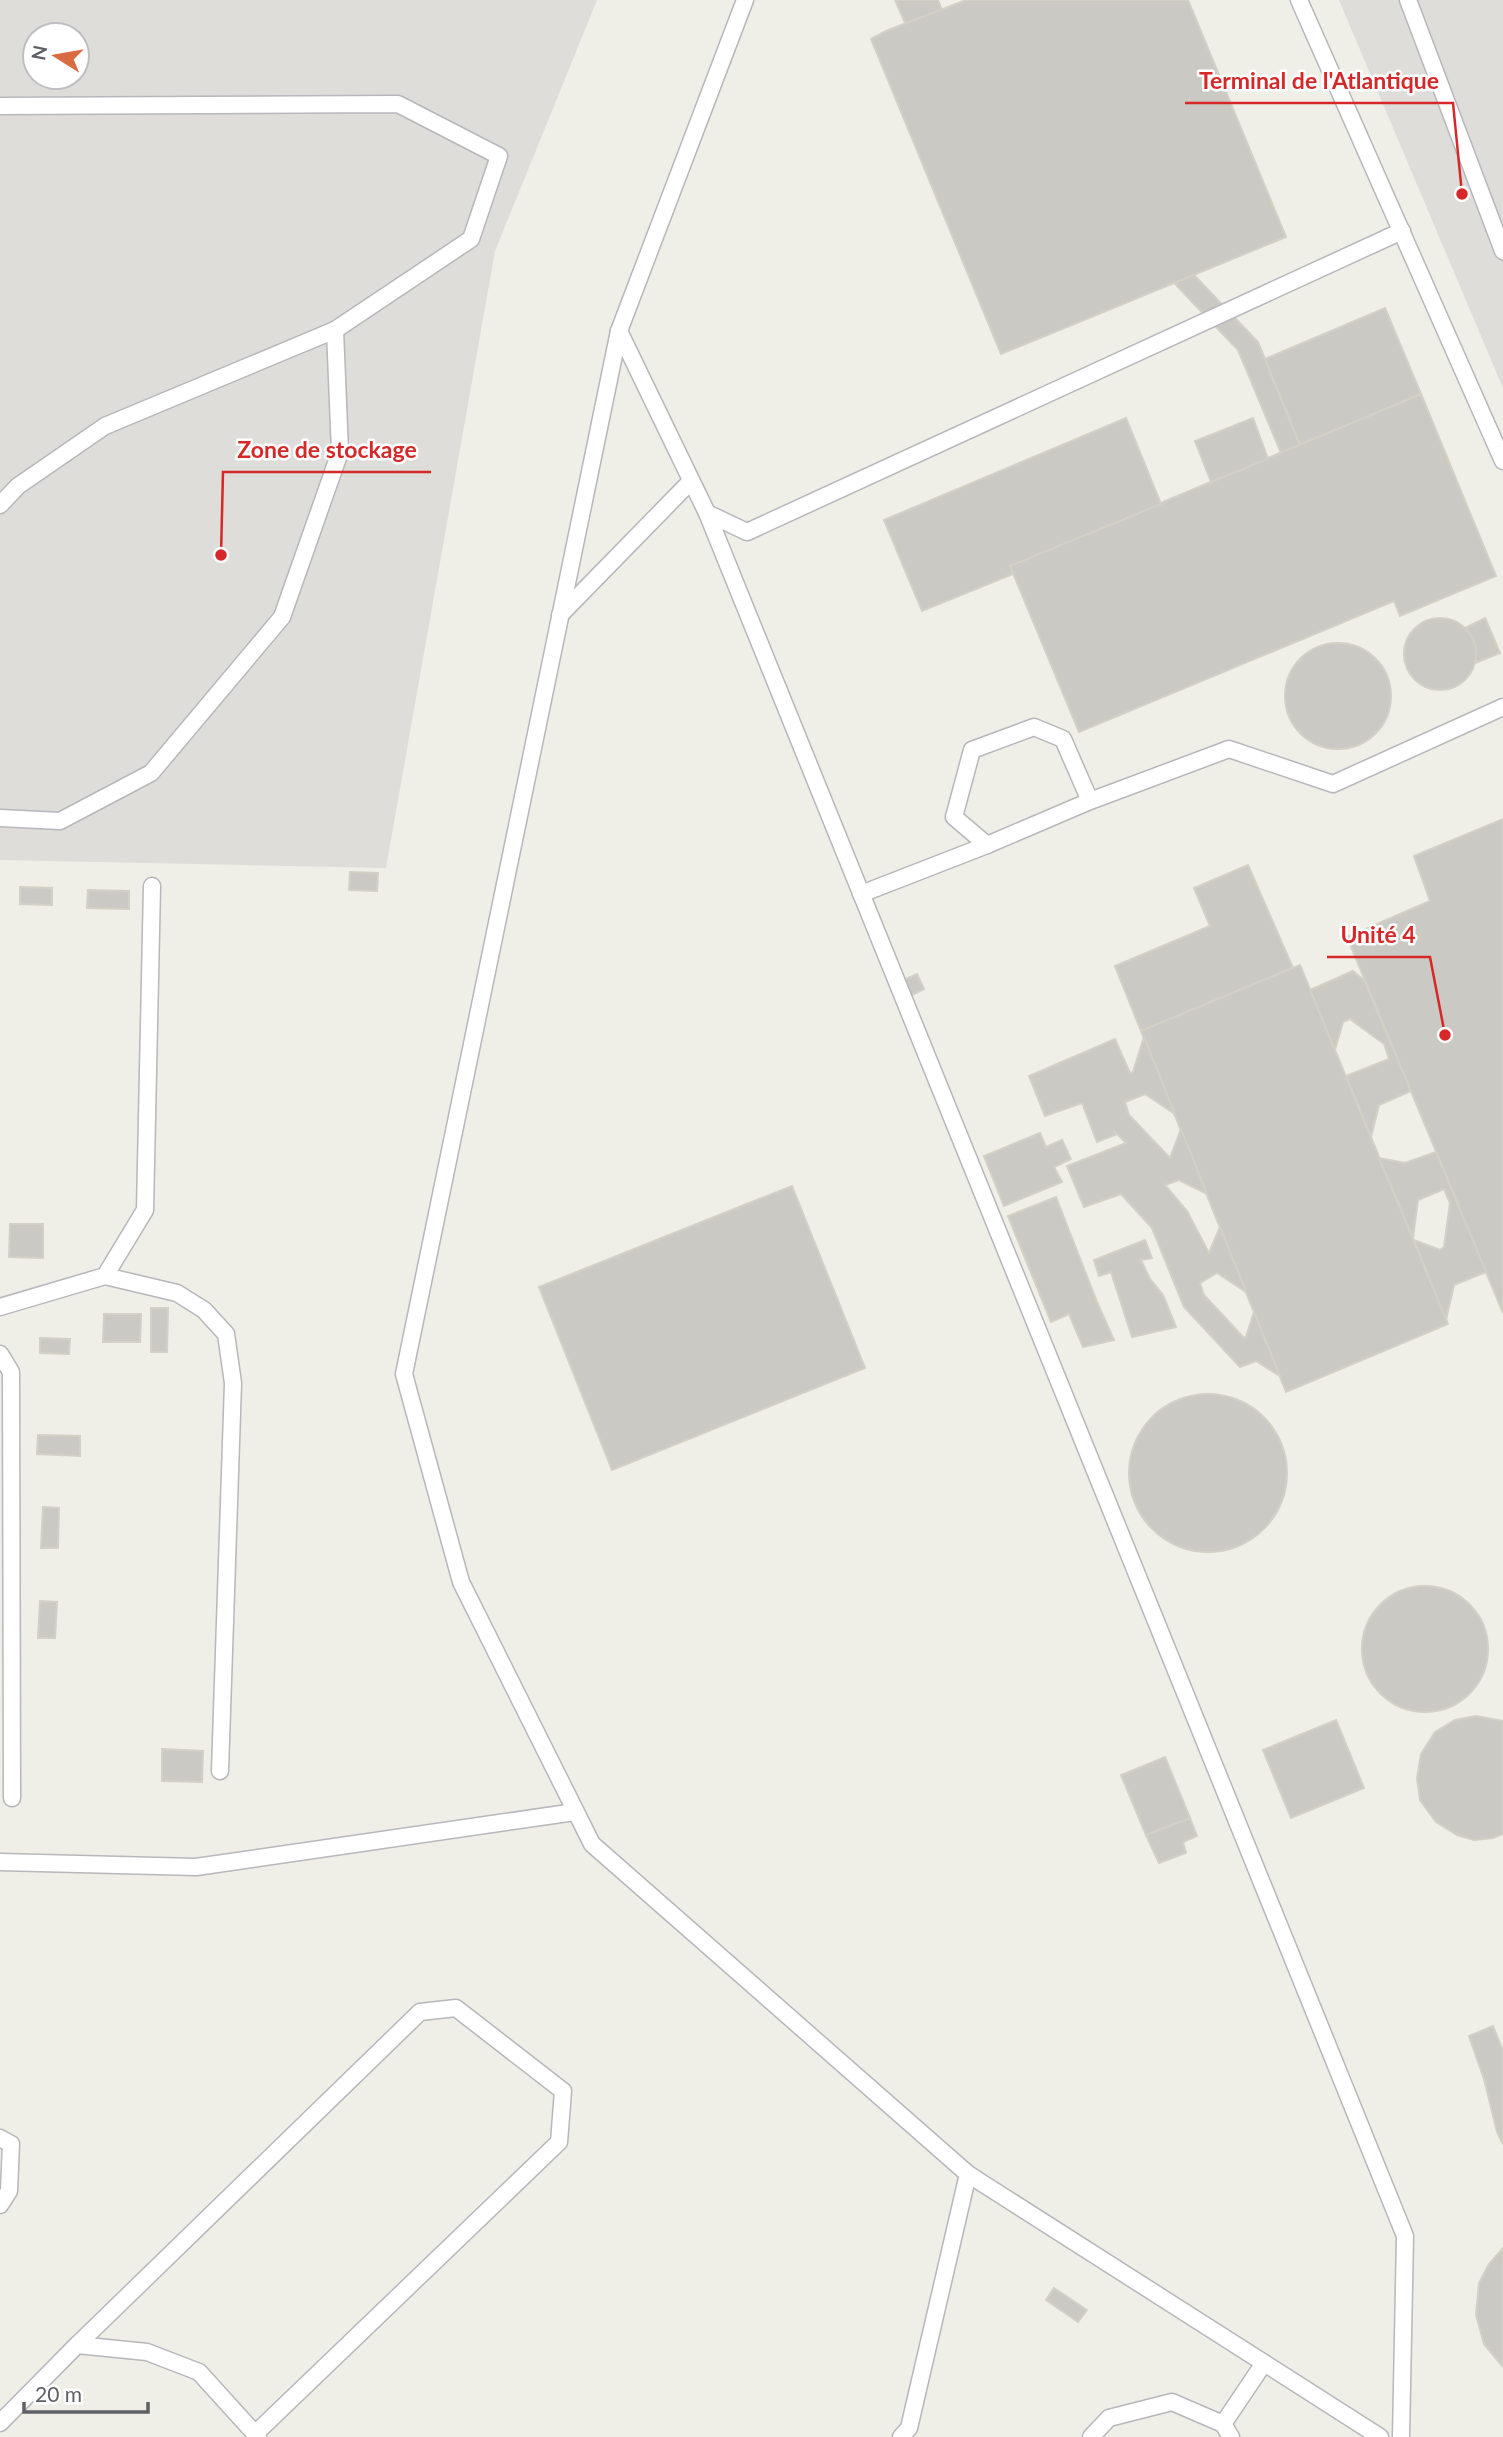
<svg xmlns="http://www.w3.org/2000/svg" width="1503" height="2437" font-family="Lato,sans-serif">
<rect width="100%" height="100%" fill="#efeee7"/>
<g fill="#deddd9" fill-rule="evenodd">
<path d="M0,0H597L495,251L386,868L0,860ZM35,35H77V77H35Z"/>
<polygon points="1339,0 1503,0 1503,388"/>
</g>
<g fill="#cac9c3" stroke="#d3d1c5" stroke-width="2">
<polygon points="895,0 938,0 942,10 906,25"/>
<polygon points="966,0 1188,0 1286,237 1001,354 871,39 886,31"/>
<polygon points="1194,275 1258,342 1300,445 1281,453 1238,350 1174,283"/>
<polygon points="1385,308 1421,394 1300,445 1265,359"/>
<polygon points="1421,394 1496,576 1400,616 1394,601 1079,732 1010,566"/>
<polygon points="1126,418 1161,504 1010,566 1013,574 922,611 884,520"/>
<polygon points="1253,418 1268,459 1211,482 1195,441"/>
<polygon points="1485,618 1500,653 1475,663 1475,645 1465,628"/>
<circle cx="1440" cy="654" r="36"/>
<circle cx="1338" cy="696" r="53"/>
<polygon points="1503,819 1503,1313 1347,937 1430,901 1414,856"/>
<polygon points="1248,865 1293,968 1141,1031 1115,966 1210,926 1194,888"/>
<polygon points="350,872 378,873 377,891 349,890"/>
<polygon points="20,887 52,888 52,905 20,904"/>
<polygon points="88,890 129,891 129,909 87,908"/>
<polygon points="1300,965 1448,1324 1286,1392 1141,1031"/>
<polygon points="1353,971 1364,980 1411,1091 1379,1105 1371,1137 1346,1076 1389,1059 1384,1044 1350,1019 1343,1022 1335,1050 1310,990"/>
<polygon points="917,974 924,989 908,997 901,981"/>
<polygon points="1144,1037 1175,1114 1145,1094 1125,1102 1129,1115 1170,1158 1181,1129 1207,1194 1179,1180 1165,1185 1187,1211 1209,1253 1220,1227 1246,1292 1217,1273 1200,1283 1204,1295 1244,1338 1246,1337 1254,1312 1280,1376 1256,1361 1240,1367 1184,1307 1152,1228 1121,1194 1084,1207 1067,1166 1126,1143 1114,1131 1115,1135 1097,1142 1082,1103 1045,1116 1029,1076 1115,1039 1130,1073 1133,1072"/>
<polygon points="1040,1133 1046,1147 1062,1140 1071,1159 1054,1167 1062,1182 1004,1206 984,1156"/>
<polygon points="1436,1152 1486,1272 1454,1285 1446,1320 1414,1240 1440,1250 1444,1247 1450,1203 1444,1189 1418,1200 1413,1238 1379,1158 1405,1163"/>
<polygon points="792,1186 865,1368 612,1470 539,1287"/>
<polygon points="1056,1197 1097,1302 1114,1340 1083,1347 1069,1314 1051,1322 1008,1216"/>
<polygon points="10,1224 43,1224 43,1258 9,1257"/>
<polygon points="1145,1240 1152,1258 1141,1260 1150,1279 1163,1295 1176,1327 1132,1337 1111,1272 1099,1276 1094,1260"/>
<polygon points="151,1308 168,1308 167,1352 151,1352"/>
<polygon points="104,1314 141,1314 140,1342 103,1342"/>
<polygon points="40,1338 70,1339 69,1354 40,1353"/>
<circle cx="1208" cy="1473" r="79"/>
<polygon points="38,1435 80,1436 80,1456 37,1454"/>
<polygon points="43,1507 59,1508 58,1548 41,1548"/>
<circle cx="1425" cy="1649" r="63"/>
<polygon points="40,1601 57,1602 55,1638 38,1638"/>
<polygon points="1476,1716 1503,1721 1503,1834 1493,1838 1474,1840 1457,1835 1436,1822 1420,1800 1417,1778 1421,1754 1435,1732 1455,1720"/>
<polygon points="1336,1720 1364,1788 1291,1818 1263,1750"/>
<polygon points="162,1749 203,1751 202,1782 162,1781"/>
<polygon points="1165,1757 1190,1818 1146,1835 1121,1775"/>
<polygon points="1190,1818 1197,1836 1183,1842 1186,1853 1159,1863 1146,1835"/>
<polygon points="1493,2026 1503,2051 1503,2144 1497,2132 1484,2079 1469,2036"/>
<polygon points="1503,2248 1503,2367 1484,2344 1476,2315 1479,2283 1489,2264"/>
<polygon points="1054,2288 1087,2310 1078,2322 1046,2300"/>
</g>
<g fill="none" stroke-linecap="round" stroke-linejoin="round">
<defs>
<g id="service">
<polyline points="745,0 619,331 404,1374 461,1582 592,1844 968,2174 1380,2437"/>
<polyline points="1299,0 1503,461"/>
<polyline points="1408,0 1503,251"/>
<polyline points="0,106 398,104 499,156 471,239 335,330"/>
<polyline points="619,331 707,513 747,532 1402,231"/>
<polyline points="0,505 18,486 105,426 335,330 340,452 282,617 151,773 60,821 0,818"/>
<polyline points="707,513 1405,2236 1401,2437"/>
<polyline points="560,615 691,481"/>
<polyline points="1090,801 1063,739 1034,727 972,750 954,817 987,845 1090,801 1229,749 1333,784 1503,707"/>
<polyline points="861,894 987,845"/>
<polyline points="105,1276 177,1293 204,1310 226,1334 233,1383 220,1771"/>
<polyline points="0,1307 105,1276 145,1210 152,886"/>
<polyline points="0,1354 11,1372 12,1798"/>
<polyline points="0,1862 196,1867 575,1812"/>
<polyline points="0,2138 11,2144 9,2191 0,2205"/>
<polyline points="77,2345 420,2012 456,2008 563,2091 559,2142 255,2434"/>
<polyline points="0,2423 77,2345 147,2352 199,2372 258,2437"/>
<polyline points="1223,2424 1264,2363"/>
<polyline points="901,2437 909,2428 968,2174"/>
<polyline points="1091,2437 1109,2418 1172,2402 1223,2424 1231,2437"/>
</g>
</defs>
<use href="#service" stroke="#b7b7bc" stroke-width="19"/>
<use href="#service" stroke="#fff" stroke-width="16"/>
</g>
<path fill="none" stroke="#d62828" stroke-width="2.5" d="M1462 194L1453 103H1185M221 555L223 472H431M1445 1035L1430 957H1327"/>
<g fill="#d62828" stroke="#fff" stroke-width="2.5">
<circle cx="1462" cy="194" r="7"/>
<circle cx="221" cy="555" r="7"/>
<circle cx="1445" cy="1035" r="7"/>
</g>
<g font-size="23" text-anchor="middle" font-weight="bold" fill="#d62828" stroke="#fff" stroke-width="5" stroke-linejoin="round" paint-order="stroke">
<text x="1319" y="89">Terminal de l'Atlantique</text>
<text x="327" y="458">Zone de stockage</text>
<text x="1378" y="943">Unité 4</text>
</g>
<g transform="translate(56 56) rotate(281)"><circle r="33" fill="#ffffff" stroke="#bfbfc1" stroke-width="2"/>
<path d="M0-5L12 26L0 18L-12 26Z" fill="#da6a42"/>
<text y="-10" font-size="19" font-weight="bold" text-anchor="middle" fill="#5e6065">N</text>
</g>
<path d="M24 2402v10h124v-10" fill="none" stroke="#5e6065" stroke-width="3.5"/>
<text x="35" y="2402" font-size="21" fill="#5e6065" stroke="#ffffff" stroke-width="5" paint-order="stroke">20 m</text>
</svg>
